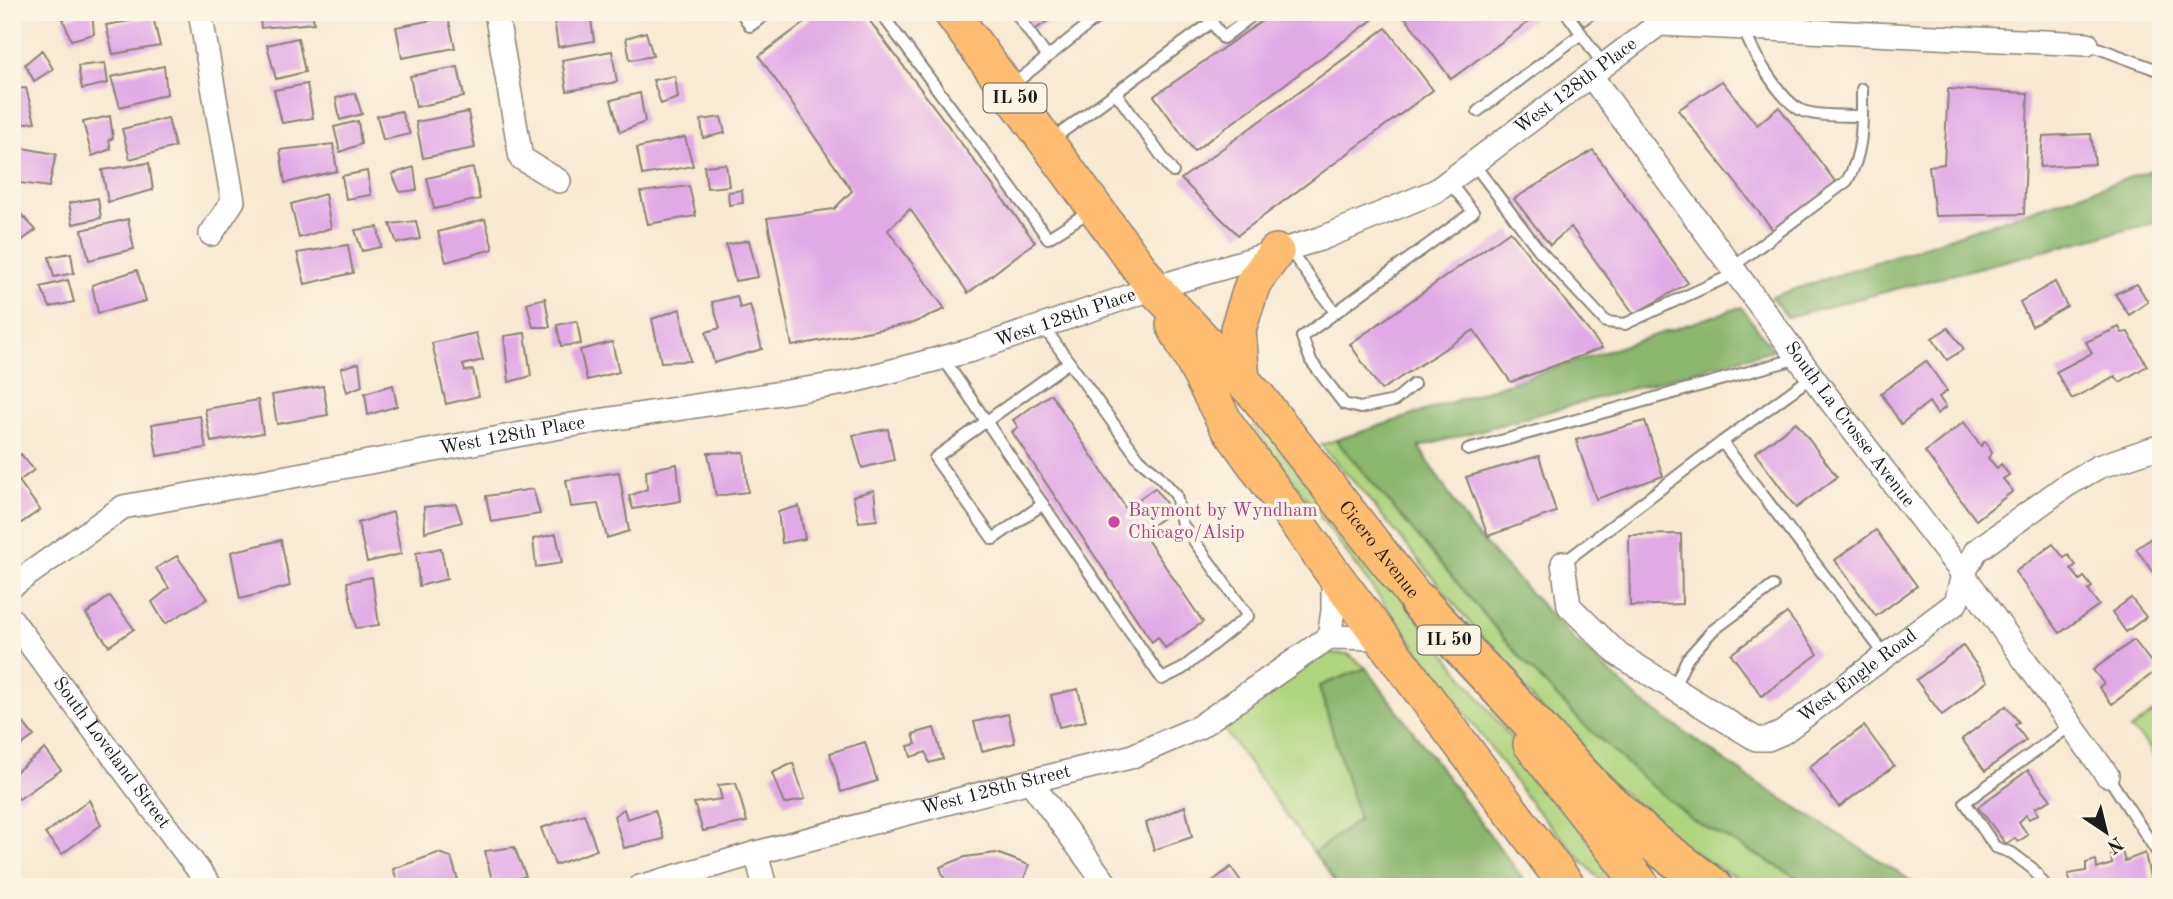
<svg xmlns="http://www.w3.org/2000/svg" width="2173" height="899" font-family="'Old Standard TT',serif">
<rect width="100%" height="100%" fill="#fcf5e5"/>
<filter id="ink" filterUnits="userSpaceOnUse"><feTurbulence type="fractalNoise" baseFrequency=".0143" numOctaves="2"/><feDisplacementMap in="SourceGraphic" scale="14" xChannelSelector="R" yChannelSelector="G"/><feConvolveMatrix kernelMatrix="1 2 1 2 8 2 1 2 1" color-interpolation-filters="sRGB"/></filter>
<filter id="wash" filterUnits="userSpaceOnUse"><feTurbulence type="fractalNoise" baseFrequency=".00686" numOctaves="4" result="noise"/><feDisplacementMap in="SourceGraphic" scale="28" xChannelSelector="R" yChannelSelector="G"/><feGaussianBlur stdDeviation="1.57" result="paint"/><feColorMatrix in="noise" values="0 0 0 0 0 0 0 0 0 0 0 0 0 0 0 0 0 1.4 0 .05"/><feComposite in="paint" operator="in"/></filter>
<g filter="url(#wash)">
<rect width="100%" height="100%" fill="#f8e9d2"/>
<g fill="#aed47e" stroke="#65784d" stroke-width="2">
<polygon points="1258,422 1392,584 1625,887 1606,887 1533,806 1253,426"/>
<polygon points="1336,440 1526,664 1752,853 1815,887 1755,887 1728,873 1683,846 1574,750 1362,491 1321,445"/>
<polygon points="1331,653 1348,654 1366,668 1319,687 1359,820 1314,853 1222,727 1316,657"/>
<path d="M2161,707V766H2157C2152,749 2145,739 2130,730Z"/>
</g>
<g fill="#8ab66d" stroke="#536944" stroke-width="2">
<polygon points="2161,167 2161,221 1787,317 1771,297"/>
<polygon points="1741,307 1773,350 1419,447 1471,529 1567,633 1639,700 1748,777 1921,887 1815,887 1693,820 1646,781 1581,722 1526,664 1336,440"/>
<polygon points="1366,668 1529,887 1339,887 1314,853 1359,819 1319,686"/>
</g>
<g id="blocks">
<g fill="#e1aae6">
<polygon points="92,12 94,34 71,40 63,19"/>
<polygon points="259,12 312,12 314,23 261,28"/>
<polygon points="553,12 590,12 594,41 558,47"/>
<polygon points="819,12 863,12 1035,242 968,293 910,209 888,230 945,309 913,323 792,346 767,218 834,209 852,191 759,56"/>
<polygon points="1020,12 1061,12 1033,31"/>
<polygon points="1275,12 1383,12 1194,151 1154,96"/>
<polygon points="1412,12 1542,12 1451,79 1405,17"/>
<polygon points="1574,12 1603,12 1584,26"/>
<polygon points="153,17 160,46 113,54 106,25"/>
<polygon points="448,17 455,48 402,58 396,27"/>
<polygon points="1386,28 1433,90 1238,235 1181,179"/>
<polygon points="646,32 653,56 630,60 626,38"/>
<polygon points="298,38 305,72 276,79 267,45"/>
<polygon points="42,50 53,69 34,81 25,64"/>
<polygon points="612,51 617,82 567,91 562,60"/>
<polygon points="105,63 108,83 82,89 78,66"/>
<polygon points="164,66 167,94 120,107 111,77"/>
<polygon points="458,67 464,97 416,107 410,76"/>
<polygon points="675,76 678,98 661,104 653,80"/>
<polygon points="1722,81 1757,125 1779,107 1837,184 1773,230 1678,110"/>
<polygon points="307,84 313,118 282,123 274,90"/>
<polygon points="26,88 35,122 12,125 12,89"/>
<polygon points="1948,89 2028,93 2024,214 1935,216 1929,166 1944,164"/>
<polygon points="355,93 362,114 340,120 336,98"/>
<polygon points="640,93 645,122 620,132 611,100"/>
<polygon points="401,111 410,134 383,140 377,116"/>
<polygon points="468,112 475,148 423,158 416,122"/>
<polygon points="110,116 113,138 109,140 111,149 92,156 83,122"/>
<polygon points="721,117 725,133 703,138 701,120"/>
<polygon points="168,118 175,147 130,159 122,129"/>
<polygon points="358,121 361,144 340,152 334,127"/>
<polygon points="2091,134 2095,164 2040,167 2043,136"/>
<polygon points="685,137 693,166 642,175 637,148"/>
<polygon points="333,144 337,171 285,183 280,150"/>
<polygon points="12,146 56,154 49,187 12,182"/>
<polygon points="1593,150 1688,283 1634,314 1571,227 1550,245 1514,199"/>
<polygon points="149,163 153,190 108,202 102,170"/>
<polygon points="726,164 729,186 707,188 704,166"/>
<polygon points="414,167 417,190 400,192 392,174"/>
<polygon points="473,168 480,199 434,209 427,178"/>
<polygon points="367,171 371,195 346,199 342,176"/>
<polygon points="689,186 696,216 648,224 640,192"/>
<polygon points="742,190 743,203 729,205 728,192"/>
<polygon points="325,194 331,228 299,238 291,204"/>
<polygon points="98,198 101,218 73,224 69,203"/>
<polygon points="22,215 36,230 14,246 12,243 12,218"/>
<polygon points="128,219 134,249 89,260 82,230"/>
<polygon points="485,219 493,249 446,262 438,232"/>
<polygon points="416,221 420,239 397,243 390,224"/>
<polygon points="378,227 381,247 362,251 355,230"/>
<polygon points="1510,231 1602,348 1511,382 1474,330 1381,390 1350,344"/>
<polygon points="749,240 758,277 735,281 726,245"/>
<polygon points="348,245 353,273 305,284 297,253"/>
<polygon points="71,253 74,273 54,277 49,257"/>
<polygon points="137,270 146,301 98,313 92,285"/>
<polygon points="68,280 74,302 50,307 41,287"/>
<polygon points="2055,282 2067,306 2032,326 2020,302"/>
<polygon points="2137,284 2148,302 2129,315 2115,294"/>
<polygon points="737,296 740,308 750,305 762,349 714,363 706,332 720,328 712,302"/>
<polygon points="545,298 550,327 533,327 527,303"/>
<polygon points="680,309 690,361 661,362 652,319"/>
<polygon points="577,321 581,344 561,346 557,325"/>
<polygon points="2119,327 2122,333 2128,332 2147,366 2120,382 2115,376 2072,399 2056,372 2092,353 2086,342"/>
<polygon points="1948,328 1964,349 1947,360 1932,338"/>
<polygon points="476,333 483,360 463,365 465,371 473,370 479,396 446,404 432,343"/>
<polygon points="525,333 531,376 509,382 504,336"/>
<polygon points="612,342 619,372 587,380 580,350"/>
<polygon points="1926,361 1947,391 1939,397 1946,407 1937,414 1929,402 1901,424 1881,393"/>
<polygon points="359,363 362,386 347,392 341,368"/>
<polygon points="393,385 397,406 368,415 365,393"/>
<polygon points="323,386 328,415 277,424 272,395"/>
<polygon points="1051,394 1126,508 1155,488 1172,512 1142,532 1203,622 1165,648 1158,637 1152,642 1012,432 1018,427 1013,420"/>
<polygon points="258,400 263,433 211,442 205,409"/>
<polygon points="200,416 206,448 157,456 152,424"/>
<polygon points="1645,421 1663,476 1596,499 1576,440"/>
<polygon points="1796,422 1837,477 1796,508 1755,453"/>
<polygon points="1964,422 1981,446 1985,441 1992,453 1988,458 1997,468 2001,464 2009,475 2003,479 2013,491 1976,520 1925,452"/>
<polygon points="888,429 894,460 862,468 853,435"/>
<polygon points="744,452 748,492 716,496 708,453"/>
<polygon points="21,454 34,470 19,481 40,510 14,528 12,525 12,462"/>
<polygon points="1539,456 1556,512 1488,536 1466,477"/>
<polygon points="677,464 681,501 633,509 629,496 647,489 646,470"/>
<polygon points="619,472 629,531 607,538 598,504 571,507 566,480"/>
<polygon points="533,489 540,514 491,522 486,496"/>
<polygon points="874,490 877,520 859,522 853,496"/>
<polygon points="456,504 462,522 425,532 424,507"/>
<polygon points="799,506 805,539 782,543 778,512"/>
<polygon points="393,512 401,554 367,562 358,523"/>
<polygon points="1876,530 1917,586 1876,616 1835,560"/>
<polygon points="2161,531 2161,575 2158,578 2136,549"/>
<polygon points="556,534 562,563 536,567 533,539"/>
<polygon points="1681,534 1682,604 1630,606 1629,535"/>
<polygon points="281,540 290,586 240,599 231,552"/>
<polygon points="2053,544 2064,558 2068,555 2076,565 2071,569 2080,580 2084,577 2092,587 2088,590 2099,605 2060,633 2015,572"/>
<polygon points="441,548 447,579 419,586 416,553"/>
<polygon points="177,556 207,599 165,624 152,602 169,588 156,568"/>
<polygon points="372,577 379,625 356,628 347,582"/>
<polygon points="110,596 134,629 109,646 86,614"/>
<polygon points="2131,598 2146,617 2126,632 2112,612"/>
<polygon points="1787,613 1818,654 1762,696 1731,654"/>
<polygon points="2134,640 2157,670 2112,704 2099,687 2104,684 2093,670"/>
<polygon points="1963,646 1988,681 1942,715 1916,680"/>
<polygon points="1078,689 1086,721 1059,727 1051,695"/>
<polygon points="2006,706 2019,722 2015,725 2026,740 1985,771 1962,739"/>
<polygon points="12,709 34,736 12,752"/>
<polygon points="1008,714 1015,743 982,751 974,722"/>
<polygon points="1864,726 1894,766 1839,807 1809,767"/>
<polygon points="934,728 943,759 929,763 926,752 911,757 908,746 916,744 913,734"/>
<polygon points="865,742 877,781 841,792 830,753"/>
<polygon points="45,749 61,770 19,799 12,791 12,775"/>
<polygon points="793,763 805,799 784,804 772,773"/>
<polygon points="2028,770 2051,800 2035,808 2038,814 2029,819 2026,815 2019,822 2028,835 2018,842 2015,838 2006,844 1978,807"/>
<polygon points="736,783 747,822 703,831 694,803 722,799 718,785"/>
<polygon points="89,800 101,825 62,854 45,834"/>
<polygon points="1185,806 1192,837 1154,850 1146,823"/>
<polygon points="624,809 627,819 655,810 664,839 624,848 614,816"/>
<polygon points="584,814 597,850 555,865 541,828"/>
<polygon points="514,847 526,876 493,885 485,851"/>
<polygon points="2121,849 2125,861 2145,853 2152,887 2072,887 2068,874 2086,871 2086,863 2096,860 2097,869 2112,864 2111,854"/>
<polygon points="438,853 451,857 460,887 400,887 393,869"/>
<polygon points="996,853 1029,865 1021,887 947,887 940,867 965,857"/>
<polygon points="1231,867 1245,887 1205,887"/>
</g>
</g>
</g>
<g filter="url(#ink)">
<use href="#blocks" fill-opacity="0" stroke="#8a8277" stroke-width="2"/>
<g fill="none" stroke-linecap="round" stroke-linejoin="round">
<defs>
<g id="service">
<polyline points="741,12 750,26 769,12"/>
<polyline points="880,12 1048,238 1090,211"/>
<polyline points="1015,12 1047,57"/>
<polyline points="1566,12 1604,66"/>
<polyline points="1649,12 1652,29"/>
<polyline points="1212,22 1223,38 1257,12"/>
<path d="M1744,28C1750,50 1782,103 1803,111C1820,117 1844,115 1862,116"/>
<polyline points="2087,44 2155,69 2161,67"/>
<polyline points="1010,87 1104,12"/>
<polyline points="1116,93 1173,172"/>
<polyline points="1478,111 1581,34"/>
<polyline points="1050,141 1212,22 1204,12"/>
<polyline points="1473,163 1539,250 1606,322 1625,324 1736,273"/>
<polyline points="1289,249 1334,311"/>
<path d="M1732,267L1847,181C1864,152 1862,122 1862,89"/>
<polyline points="943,358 1162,679 1182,669 1248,616 1182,524 1176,495 1157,474 1139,459 1043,326"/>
<polyline points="1813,376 1722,442 1886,656"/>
<polyline points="1414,384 1394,401 1360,408 1344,404 1311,361 1302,337 1473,212 1449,182"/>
<polyline points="1468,450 1799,358"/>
<polyline points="1043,504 993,539 935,458 1069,362"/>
<polyline points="1563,563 1722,442"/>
<polyline points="1673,689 1687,659 1712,631 1773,586"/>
<polyline points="2107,775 2161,858"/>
<polyline points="2046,887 2033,869 2012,853 1995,847 1965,802 2070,726"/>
</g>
<g id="minor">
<polyline points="200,12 233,201 211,234"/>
<polyline points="496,12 521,158 559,181"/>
<path id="s1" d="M1591,76L1820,387L1963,574L2107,775"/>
<path id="s2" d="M1563,563L1569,606L1619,655L1756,739H1768L1782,733L1956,603L1963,574L1976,551L2067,485L2098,467L2161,446"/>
<path id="s3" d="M12,586L123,507L571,425L846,383L972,350L1154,288L1320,239L1436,191L1659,24L2087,44"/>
<path id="s4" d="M12,620L211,887"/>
<polyline points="1329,637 1333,611 1333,574"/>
<polyline points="1030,781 1108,887"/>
<polyline points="756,853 765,887"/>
<path id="s5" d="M640,887L756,853L1030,781L1130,757L1199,727L1329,637L1382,638"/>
</g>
<g id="primary">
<path id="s6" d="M951,12L1154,288L1258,397L1438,626"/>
<polyline points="1174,325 1226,424 1333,573 1568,887"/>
<polyline points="1242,381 1238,329 1253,283 1276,252"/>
<polyline points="1531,744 1643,887"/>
</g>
<polyline id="motorway" points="1419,602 1595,790 1649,839 1713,887"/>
</defs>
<use href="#service" stroke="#8a8277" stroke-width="14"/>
<use href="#minor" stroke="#8a8277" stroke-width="26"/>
<use href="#primary" stroke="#8a8277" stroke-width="38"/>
<use href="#motorway" stroke="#8a8277" stroke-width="42"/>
<use href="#service" stroke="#fff" stroke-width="10"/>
<use href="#minor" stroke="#fff" stroke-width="23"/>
<use href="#primary" stroke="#febc70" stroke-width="35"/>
<use href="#motorway" stroke="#febc70" stroke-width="38"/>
</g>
</g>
<circle fill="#d1479c" stroke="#fcf5e5" stroke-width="2.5" cx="1114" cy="522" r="7"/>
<g text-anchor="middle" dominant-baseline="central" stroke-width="7" stroke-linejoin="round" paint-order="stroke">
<g fill="#fcf5e5" stroke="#5f5d58" stroke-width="2">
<rect x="983.5" y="83.5" width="63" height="29" rx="5"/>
<rect x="1417.5" y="625.5" width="63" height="29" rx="5"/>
</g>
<g font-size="18" font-weight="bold" fill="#1c1c1c">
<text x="1015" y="98">IL 50</text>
<text x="1449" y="640">IL 50</text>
</g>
<g font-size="19" fill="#1c1c1c" stroke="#fcf5e5">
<text stroke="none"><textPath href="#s3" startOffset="1666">West 128th Place</textPath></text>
<text stroke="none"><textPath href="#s3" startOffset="1099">West 128th Place</textPath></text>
<text stroke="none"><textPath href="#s1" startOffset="434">South La Crosse Avenue</textPath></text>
<text stroke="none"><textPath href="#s3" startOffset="532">West 128th Place</textPath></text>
<text stroke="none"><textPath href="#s6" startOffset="688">Cicero Avenue</textPath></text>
<text stroke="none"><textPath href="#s2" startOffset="396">West Engle Road</textPath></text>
<text stroke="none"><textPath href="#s4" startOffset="166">South Loveland Street</textPath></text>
<text stroke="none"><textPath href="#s5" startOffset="369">West 128th Street</textPath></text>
</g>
<g font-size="19" fill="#b23c85" stroke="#fcf5e5" text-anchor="start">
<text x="1128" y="511">Baymont by Wyndham<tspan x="1128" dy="22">Chicago/Alsip</tspan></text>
</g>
</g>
<rect width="2173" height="899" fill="none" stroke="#fcf5e5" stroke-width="42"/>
<g transform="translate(2106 832) rotate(145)" stroke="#fcf5e5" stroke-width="5" paint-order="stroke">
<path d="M0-5L12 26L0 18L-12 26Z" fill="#1c1c1c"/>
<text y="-10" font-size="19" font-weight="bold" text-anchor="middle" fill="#1c1c1c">N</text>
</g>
</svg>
